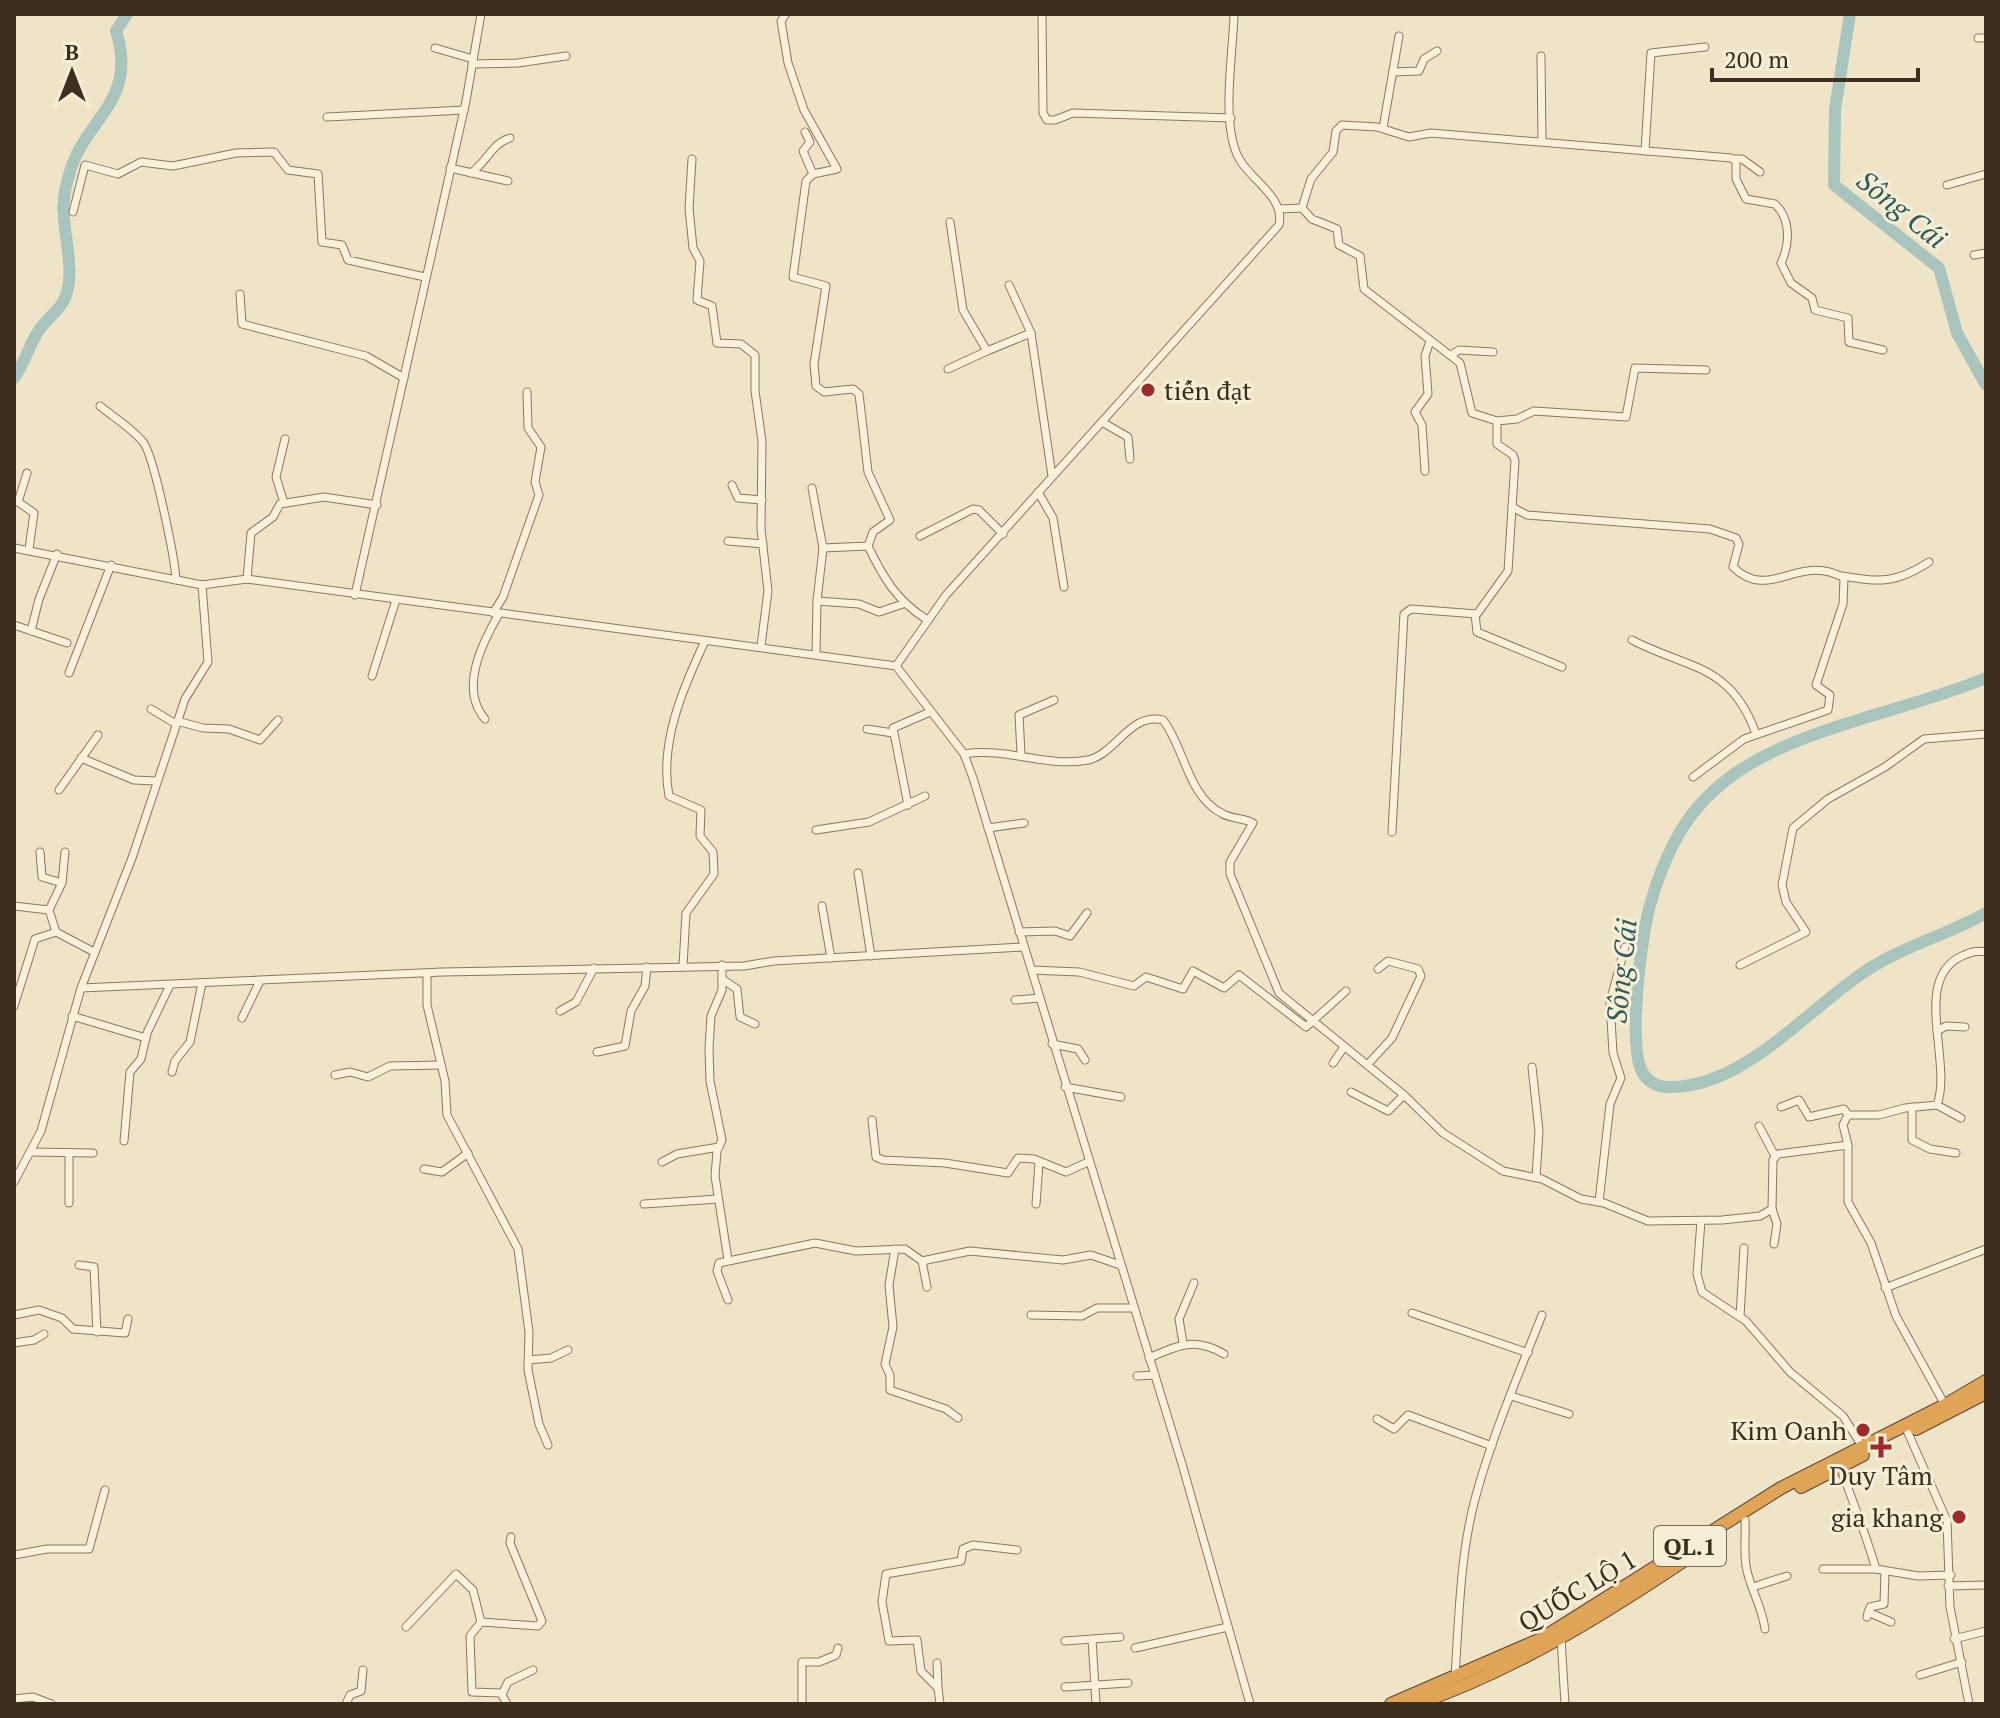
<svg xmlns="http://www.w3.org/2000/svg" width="2000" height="1718" font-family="'PT Serif',serif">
<rect width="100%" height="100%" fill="#f0e4c8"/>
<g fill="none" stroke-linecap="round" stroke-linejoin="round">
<g stroke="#a9c4bc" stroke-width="12">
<polyline points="1850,14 1835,109 1834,185 1939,268 1957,333 1986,385"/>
<path d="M14,378C25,363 29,345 39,330C46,320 57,312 63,302C79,273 60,230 64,199C64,191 67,183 69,175C84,118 139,102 116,31L127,14"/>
<path d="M1986,678C1907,711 1800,727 1733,775C1708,793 1688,815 1674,843C1664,862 1656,884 1650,905C1641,937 1628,1043 1642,1072C1647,1081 1657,1087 1667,1087C1746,1090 1813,1001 1877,964C1911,944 1951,933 1986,913"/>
</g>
<defs>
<g id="street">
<polyline points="786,14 781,21 788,63 804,110 837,169 813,174 806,181 793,277 826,286 814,364 816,386 824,392 853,389 859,394 868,472 890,520 873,532 868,546 823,548"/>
<polyline points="1042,14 1043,113 1047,120 1055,120 1073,113 1231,118"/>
<polyline points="1978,38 1986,38"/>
<polyline points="435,48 473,59"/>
<polyline points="1541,56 1542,141"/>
<polyline points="472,64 518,63 566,56"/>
<polyline points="1393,72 1419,71 1424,59 1437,51"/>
<polyline points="327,117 464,110"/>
<polyline points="1383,128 1399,36"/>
<polyline points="805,132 810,142 803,151 813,174"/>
<polyline points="1645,151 1651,53 1705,47"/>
<polyline points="692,159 689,208 693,248 700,261 697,300 712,306 717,343 741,344 755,355 755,391 762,441 761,529 768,591 761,646"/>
<polyline points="1734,159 1742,159 1760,172"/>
<polyline points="450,168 508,181"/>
<path d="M471,173C487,162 491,144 510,138"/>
<polyline points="1947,185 1986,174"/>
<path d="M1302,208L1311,179L1333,152L1336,131L1342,125L1377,127L1409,137L1431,133L1731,158L1736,161V179L1746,199L1775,204C1791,219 1790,244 1781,263L1791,283L1812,298L1815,310L1848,318L1849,342L1883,350"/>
<polyline points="1279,209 1302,208 1312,219 1337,229 1339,245 1360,256 1364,289 1460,363 1472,413 1497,421 1497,444 1513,455 1515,461 1508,571 1477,614 1411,609 1404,614 1392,832"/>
<polyline points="73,212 85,165 118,174 141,162 173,166 236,153 274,152 288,170 318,174 322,242 342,245 348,260 425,277"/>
<polyline points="950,222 963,310 987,351 1031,333 1052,476"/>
<polyline points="1974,255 1986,253"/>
<polyline points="1009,285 1031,333"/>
<polyline points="240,294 242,324 366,356 404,378"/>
<polyline points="1451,355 1459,350 1493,352"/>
<polyline points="948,369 987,351"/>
<path d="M100,406C113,417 132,428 143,442C154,455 175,559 176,580"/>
<polyline points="1497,421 1517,419 1534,411 1626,417 1635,368 1706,370"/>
<polyline points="1102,422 1128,437 1130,459"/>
<polyline points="1425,471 1422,425 1415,412 1428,394 1425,356 1430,341"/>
<polyline points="27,473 18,502 34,513 29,549"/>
<polyline points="732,485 738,498 762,500"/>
<polyline points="812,488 823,548 817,601 816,655"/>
<polyline points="1038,492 1053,518 1064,587"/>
<polyline points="284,503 276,477 285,439"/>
<path d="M1512,507L1527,515L1710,529L1736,538L1739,544L1733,567C1770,603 1798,552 1844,578L1843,604L1816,685L1830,695L1828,710L1744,739L1693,777"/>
<polyline points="920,536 973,509 979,510 1003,534"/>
<polyline points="728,541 763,544"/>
<path d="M868,546C883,577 896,600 926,619"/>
<polyline points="14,548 202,585 247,579 896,666 964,754 973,778 1182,1464 1250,1704"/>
<path d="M1842,576C1880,582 1895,584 1929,562"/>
<polyline points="247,579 251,533 273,517 280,504 324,497 377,505"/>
<polyline points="355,595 466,101 481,14"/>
<polyline points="817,601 859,604 879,612 903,604"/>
<polyline points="493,613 503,597 539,495 535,482 541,447 528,428 527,392"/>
<polyline points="1475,614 1477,632 1562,667"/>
<polyline points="14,625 67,643"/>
<polyline points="31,631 39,599 57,554"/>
<path d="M1632,640C1687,669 1731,663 1756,734"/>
<path d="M896,666L946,595L1279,225C1286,195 1245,178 1236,152C1222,116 1233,53 1234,14"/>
<polyline points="69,673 111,565"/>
<polyline points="372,676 396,600"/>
<polyline points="151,709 176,724"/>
<path d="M485,719C459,689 482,643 499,614"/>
<polyline points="177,721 203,728 229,729 260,740 278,720"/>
<polyline points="867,729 893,733"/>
<path d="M964,754C1007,747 1047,768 1088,760C1116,754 1130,712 1163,720C1185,748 1187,796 1223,814C1232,819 1244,818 1253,823L1230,862V874L1279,993L1404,1095L1443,1133L1503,1171L1542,1179L1581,1199L1604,1203L1648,1221L1722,1220L1760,1216L1772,1209L1773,1160L1778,1154L1848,1145"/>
<polyline points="1021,754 1019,715 1054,700"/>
<polyline points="81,758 134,780 156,781"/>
<polyline points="59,790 98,735"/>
<polyline points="908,805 893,728 930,712"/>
<polyline points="988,828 1024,823"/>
<polyline points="816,830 869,822 925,796"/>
<polyline points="40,852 42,877 62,883"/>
<polyline points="858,873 871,956"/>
<polyline points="14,906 49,910 56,932 94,952"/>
<polyline points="822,906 831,958"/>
<polyline points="49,910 62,883 65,852"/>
<polyline points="1019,932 1055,931 1070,936 1087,913"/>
<polyline points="722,965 722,990 711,1016 709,1048 710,1081 722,1140 717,1151 715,1176 728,1260"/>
<polyline points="1740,965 1806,932 1786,902 1782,885 1793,828 1828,799 1885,767 1924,739 1986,734"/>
<path d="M683,966L686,913L714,874L713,852L700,836L701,810L669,796C659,743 683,688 705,641"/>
<polyline points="1032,970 1079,972 1134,986 1146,977 1183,989 1193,971 1224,988 1239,975 1306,1027 1346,991"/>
<polyline points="427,974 427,1005 445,1081 447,1115 518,1249 529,1332 528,1370 539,1424 548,1445"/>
<polyline points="722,979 737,989 740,1017 755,1024"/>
<polyline points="81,988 443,972 744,966 774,961 1024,947"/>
<polyline points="1015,1000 1040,998"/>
<polyline points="14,1006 35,939 56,932"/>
<polyline points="560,1011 576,1002 594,968"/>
<polyline points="72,1016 146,1038"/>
<polyline points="242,1018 260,981"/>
<polyline points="1937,1031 1946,1026 1965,1027"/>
<polyline points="1052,1044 1078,1049 1085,1060"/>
<polyline points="597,1052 625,1046 631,1011 645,986 647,967"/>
<polyline points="1333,1063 1344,1047"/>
<polyline points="1368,1064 1392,1038 1421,976 1418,969 1388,961 1378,969"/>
<polyline points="1532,1067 1539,1131 1536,1177"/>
<polyline points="172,1072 175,1061 190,1042 202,983"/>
<polyline points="335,1075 350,1072 368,1077 390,1066 441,1065"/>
<polyline points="1065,1087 1121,1097"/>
<polyline points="1351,1092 1388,1111 1404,1095"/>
<polyline points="1937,1105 1961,1118"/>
<polyline points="1781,1107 1799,1100 1809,1117 1844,1109 1848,1115"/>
<polyline points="1912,1107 1912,1140 1930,1149 1956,1153"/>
<polyline points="872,1120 876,1157 883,1160 945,1163 1008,1173 1018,1158 1034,1159 1066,1172 1088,1162"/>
<polyline points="1759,1126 1775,1156"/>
<polyline points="124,1141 130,1072 141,1059 147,1033 170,985"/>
<polyline points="31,1152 93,1153"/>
<polyline points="69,1153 69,1203"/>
<polyline points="662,1162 677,1154 719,1147"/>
<polyline points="424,1169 442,1172 468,1153"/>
<polyline points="14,1182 41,1131 81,988 132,858 185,699 208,662 202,585"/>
<polyline points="1599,1202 1610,1104 1621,1078 1613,1053 1610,1002 1625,947"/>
<polyline points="644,1204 718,1199"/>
<polyline points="1036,1204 1039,1163"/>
<polyline points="1772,1209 1777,1224 1774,1244"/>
<polyline points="1701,1221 1697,1274 1702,1292 1746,1321 1790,1372 1843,1416 1862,1446"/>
<polyline points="895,1249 889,1285 893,1327 885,1364 890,1375 890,1390 946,1409 958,1418"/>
<polyline points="922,1261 927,1287"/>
<polyline points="79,1265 94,1267 97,1332"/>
<polyline points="1885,1288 1986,1249"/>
<polyline points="728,1300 717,1271 719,1263 815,1243 856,1251 905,1249 922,1261 970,1251 1063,1260 1091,1255 1120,1265"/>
<polyline points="1412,1313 1528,1353"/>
<polyline points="14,1315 39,1310 62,1318 73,1329 125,1333 128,1319"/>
<polyline points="1031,1315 1082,1316 1097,1308 1134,1308"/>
<polyline points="1740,1317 1744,1248"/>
<polyline points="14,1343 34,1340 44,1334"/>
<polyline points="1183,1343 1179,1319 1194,1283"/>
<path d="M1149,1358C1178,1345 1195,1337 1224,1354"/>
<polyline points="528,1360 551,1358 568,1350"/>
<polyline points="1137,1376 1155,1375"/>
<polyline points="1511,1396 1569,1414"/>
<path d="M1945,1405L1896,1316L1871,1243L1848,1202V1145L1843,1125L1848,1115H1879L1905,1108L1937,1105C1953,1062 1911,979 1962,956C1971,952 1977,950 1986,952"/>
<polyline points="1377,1419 1394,1429 1408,1415 1492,1446"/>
<polyline points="1905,1426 1947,1521 1950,1607 1969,1704"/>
<path d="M1840,1467C1853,1501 1866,1535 1876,1569L1918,1576L1951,1575"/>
<path d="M1745,1520C1746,1536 1743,1555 1747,1571C1752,1592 1762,1607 1765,1629"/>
<polyline points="14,1555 47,1549 89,1549 105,1490"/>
<polyline points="1823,1569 1876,1569"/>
<polyline points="1948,1586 1986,1585"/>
<polyline points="1753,1587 1787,1576"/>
<polyline points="1868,1612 1891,1622"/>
<polyline points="1867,1617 1870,1607 1884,1604 1885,1572"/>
<polyline points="406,1627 456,1574 473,1590 481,1622"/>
<polyline points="1561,1638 1565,1704"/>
<polyline points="1092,1639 1096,1704"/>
<polyline points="1954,1639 1986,1631"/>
<polyline points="1065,1641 1120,1637"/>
<polyline points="1135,1648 1228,1627"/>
<polyline points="937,1663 938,1688"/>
<polyline points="1920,1675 1962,1662"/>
<path d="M1455,1676C1459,1617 1460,1556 1475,1499C1492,1436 1518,1376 1542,1315"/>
<polyline points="1065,1687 1128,1683"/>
<polyline points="502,1694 508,1682 533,1670"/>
<polyline points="14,1699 33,1697 51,1704"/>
<polyline points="346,1704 350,1695 361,1691 363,1670"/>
<polyline points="507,1704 501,1693 472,1692 470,1636 481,1622 538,1626 542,1621 510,1543 511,1537"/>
<polyline points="802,1704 802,1662 819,1662 836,1655 838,1648"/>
<polyline points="940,1704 938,1688 921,1671 917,1640 889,1641 882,1602 886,1574 961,1561 963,1549 973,1545 1017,1550"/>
</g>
<g id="highway">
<polyline points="1916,1429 1986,1393"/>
<polyline points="1801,1487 1863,1455"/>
<polyline points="1391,1704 1541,1639 1781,1488 1945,1405 1986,1381"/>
<path d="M1416,1704C1517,1669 1606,1613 1694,1554"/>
</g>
</defs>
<use href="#street" stroke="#8d765c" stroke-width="9"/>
<use href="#highway" stroke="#5b4430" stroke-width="14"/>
<use href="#street" stroke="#faf1dc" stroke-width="7"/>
<use href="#highway" stroke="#e0a458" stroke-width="12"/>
</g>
<g fill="#9e2a2b" stroke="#f7eed8" stroke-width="3">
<circle cx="1148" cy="390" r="8"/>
<circle cx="1863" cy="1430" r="8"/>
<path d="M1877 1435h8v8h8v8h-8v8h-8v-8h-8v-8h8z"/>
<circle cx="1959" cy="1517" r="8"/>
</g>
<g text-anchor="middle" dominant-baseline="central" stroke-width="6" stroke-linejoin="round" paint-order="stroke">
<rect fill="#f7eed8" stroke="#756857" stroke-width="2" x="1654" y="1526" width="72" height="40" rx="6"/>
<g font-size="24" font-weight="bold" fill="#3d2e20">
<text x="1690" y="1546">QL.1</text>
</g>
<g font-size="26" fill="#3d2e20" stroke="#f7eed8" text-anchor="end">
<text x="1164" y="390" text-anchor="start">tiến đạt</text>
<text x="1847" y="1430">Kim Oanh</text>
<text x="1881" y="1475" text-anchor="middle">Duy Tâm</text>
<text x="1943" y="1517">gia khang</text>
</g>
<g font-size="26" fill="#3d2e20" stroke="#f7eed8">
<text transform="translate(1577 1590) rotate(-31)">QUỐC LỘ 1</text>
</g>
<g font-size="28" font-style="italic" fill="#2f5d5a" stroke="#f7eed8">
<text transform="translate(1902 209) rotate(39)">Sông Cái</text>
<text transform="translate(1621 971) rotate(-84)">Sông Cái</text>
</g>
</g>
<rect width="2000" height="1718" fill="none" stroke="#3d2e20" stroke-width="32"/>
<g transform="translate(72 72)" stroke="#f7eed8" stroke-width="6" paint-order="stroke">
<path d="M0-6L14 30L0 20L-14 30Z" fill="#3d2e20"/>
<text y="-12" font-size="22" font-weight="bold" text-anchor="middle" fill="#3d2e20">B</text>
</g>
<path d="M1712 68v12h206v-12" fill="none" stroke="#3d2e20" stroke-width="4"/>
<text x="1724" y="68" font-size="24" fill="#3d2e20" stroke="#f7eed8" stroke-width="6" paint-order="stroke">200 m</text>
</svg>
